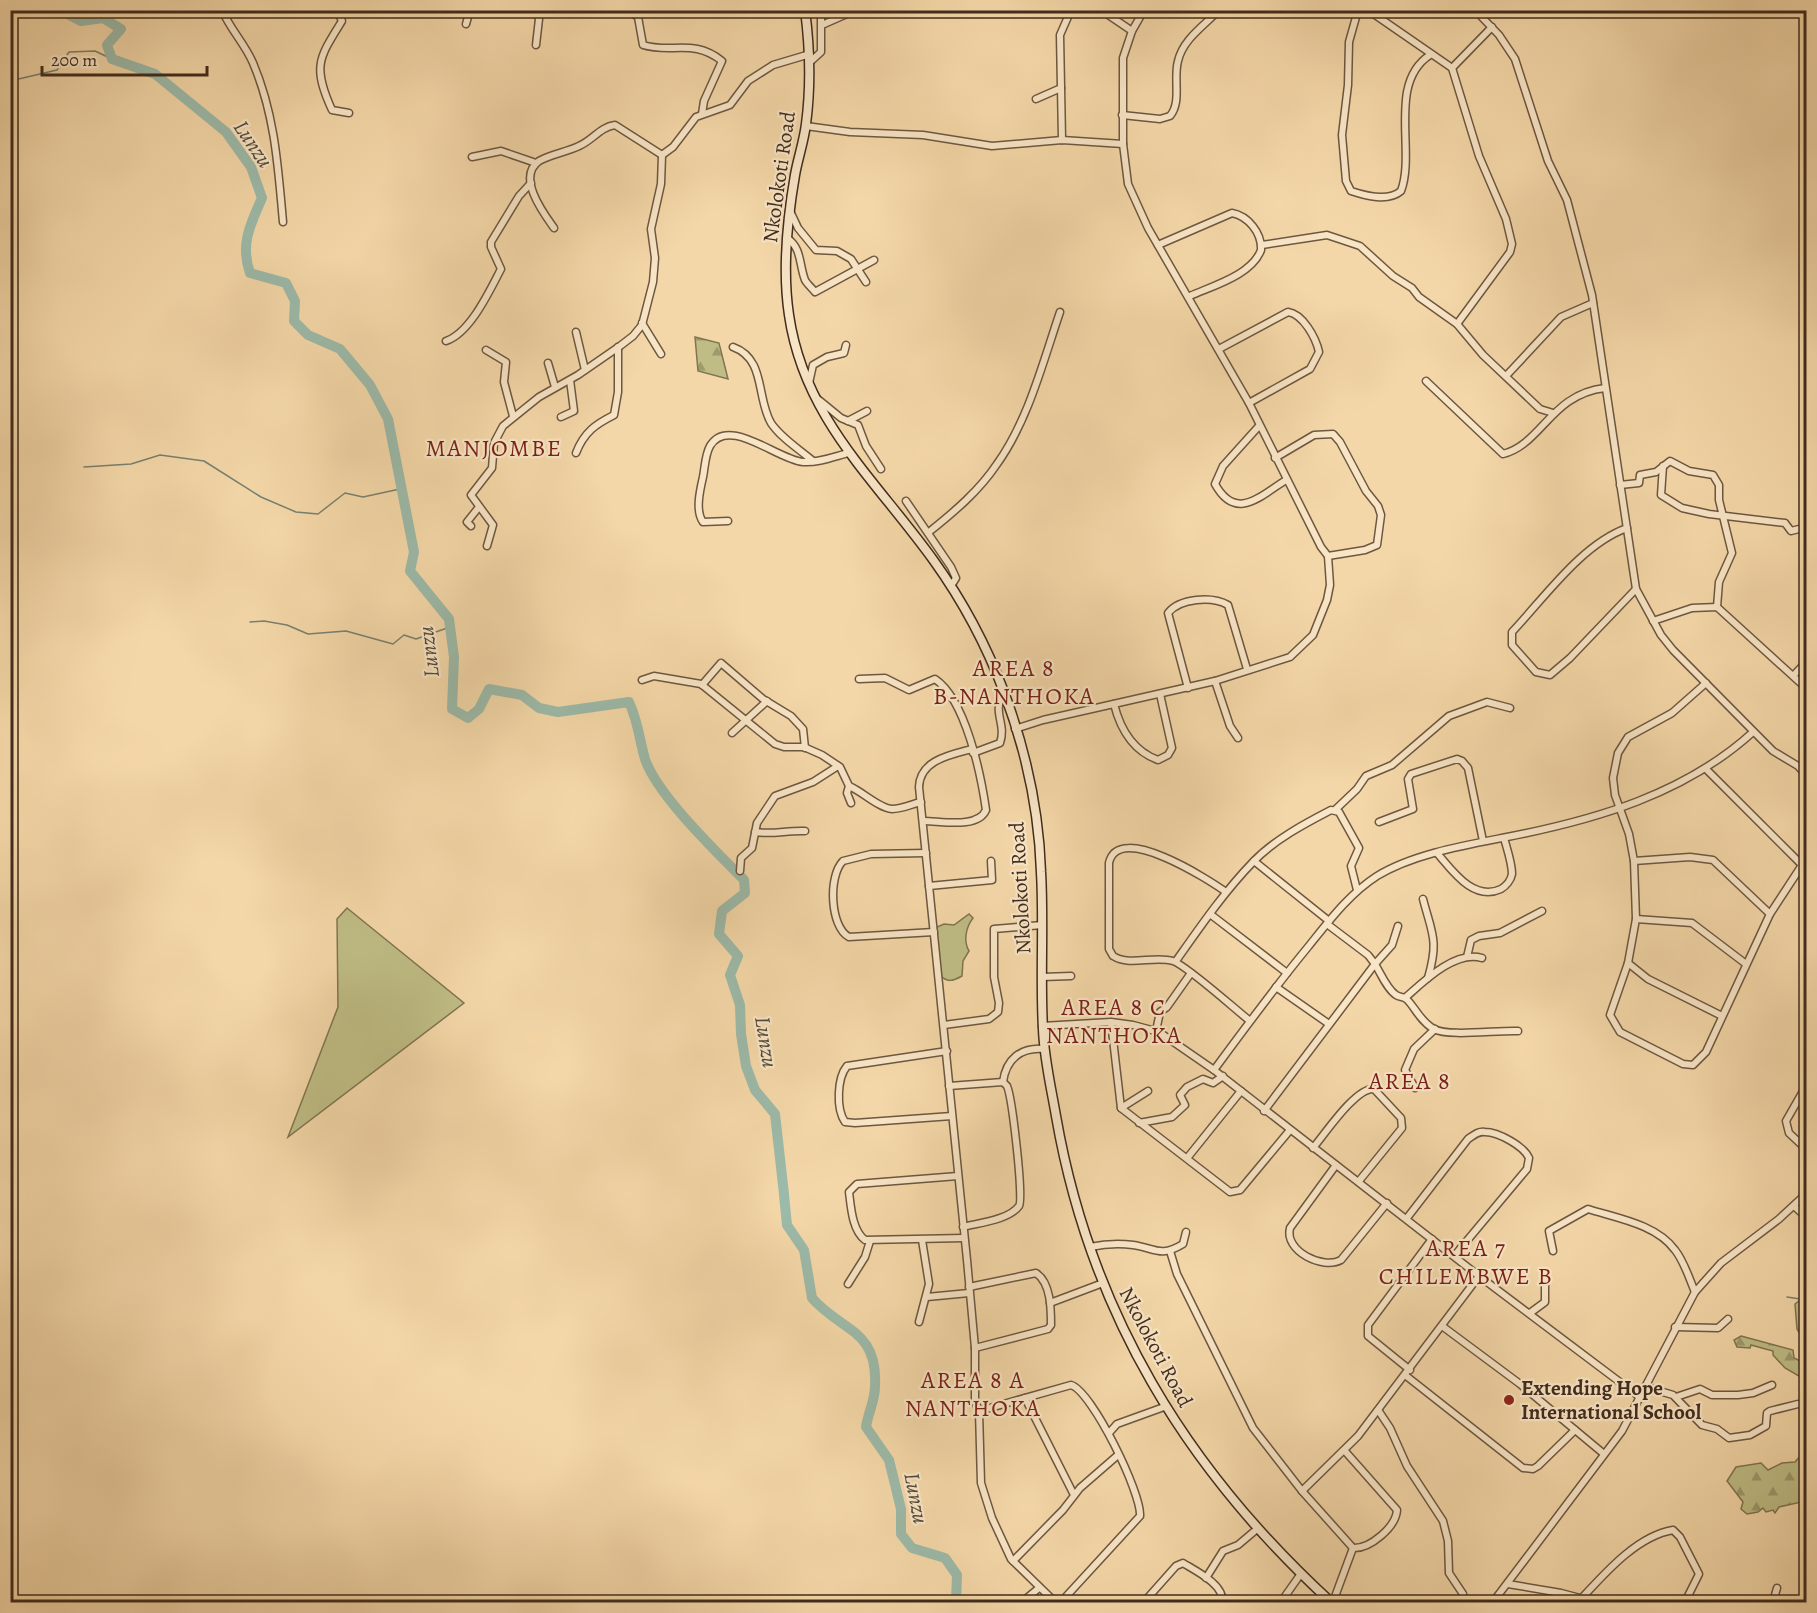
<svg xmlns="http://www.w3.org/2000/svg" width="1817" height="1613" font-family="Alegreya,serif">
<defs>
<pattern id="forest-firs" width="22" height="20" patternUnits="userSpaceOnUse" patternTransform="scale(1.5)"><rect width="22" height="20" fill="#bfbd85"/><path d="M5 1l3.5 6h-7zM16 11l3.5 6h-7z" fill="#9d9a6c"/></pattern>
</defs>
<rect width="100%" height="100%" fill="#f4d7a8"/>
<filter id="stains"><feTurbulence type="fractalNoise" baseFrequency=".00333" numOctaves="4"/><feColorMatrix values="0 0 0 0 .2 0 0 0 0 .09 0 0 0 0 .02 0 0 0 .5 -.17"/></filter>
<radialGradient id="worn" r=".72"><stop offset=".6" stop-color="#630" stop-opacity="0"/><stop offset="1" stop-color="#630" stop-opacity=".3"/></radialGradient>
<g fill="#bfbd85" stroke="#807451" stroke-width="1.5">
<polygon points="347,908 464,1003 288,1137 338,1007 337,919"/>
<path d="M969,914L973,918C966,927 963,941 969,951L963,961L962,976C953,981 947,983 940,975L935,928L944,924L954,925Z"/>
</g>
<g fill="url(#forest-firs)" stroke="#807451" stroke-width="1.5">
<polygon points="695,337 719,343 728,379 698,371"/>
<polygon points="1806,1295 1806,1344 1797,1329 1795,1304"/>
<polygon points="1741,1336 1793,1350 1794,1358 1806,1364 1806,1390 1799,1376 1785,1368 1773,1355 1773,1351 1751,1345 1750,1348 1737,1347 1734,1340"/>
<polygon points="1800,1456 1806,1457 1806,1501 1779,1507 1775,1513 1773,1510 1766,1512 1763,1508 1758,1512 1747,1514 1741,1509 1743,1502 1727,1481 1736,1467 1761,1463 1768,1470 1782,1463 1795,1462"/>
</g>
<g fill="none" stroke-linecap="round" stroke-linejoin="round">
<g stroke="#778171" stroke-width="1.5">
<polyline points="10,81 57,70 69,52 95,51 112,59"/>
<polyline points="84,467 131,464 160,455 204,461 261,497 296,512 318,514 345,493 363,497 400,489"/>
<polyline points="250,622 264,621 287,625 308,634 346,631 393,644 404,635 416,639 450,627"/>
<polyline points="1787,1297 1800,1299 1806,1308"/>
</g>
<g stroke="#9cbaa9" stroke-width="10">
<path d="M60,10L81,21L103,18L121,29L107,45L112,59L155,74L226,132L251,167L262,198C250,225 240,245 250,273L286,283L295,301L294,321L308,335L340,349L370,385L388,419L414,552L410,571L449,619L454,657L452,709L468,718L479,709L489,689L522,695L539,708L558,712L629,702C639,724 639,739 645,759C657,795 716,851 744,880L745,893L722,911L719,934L738,956L730,975L740,1005L741,1034L746,1066L755,1090L775,1114L784,1194"/>
<polyline points="10,11 11,10"/>
<path d="M784,1195L787,1225L804,1250L812,1298C842,1332 878,1329 875,1386C875,1401 868,1413 866,1427L889,1460L901,1509V1534L912,1548L945,1558L957,1575L956,1602"/>
</g>
<defs>
<g id="street">
<path d="M222,10C230,29 245,44 253,63C275,115 278,167 283,222"/>
<path d="M337,10L342,21C319,58 312,66 332,110L349,113"/>
<polyline points="535,10 539,19 536,45"/>
<path d="M628,10L638,17L643,45C672,54 693,38 722,61L704,101L702,114"/>
<polyline points="1101,10 1132,31"/>
<path d="M1358,10L1349,42L1348,85L1342,135L1346,181L1351,191C1366,196 1388,202 1401,191C1416,151 1387,83 1430,55"/>
<polyline points="1368,10 1452,68 1479,156 1506,219 1512,244 1510,252 1457,324"/>
<polyline points="1475,10 1499,35 1515,59 1548,161 1567,200 1592,295 1636,589 1661,635 1673,650 1773,751 1798,766 1806,775"/>
<polyline points="466,24 470,10"/>
<polyline points="822,25 856,10"/>
<polyline points="810,62 821,52 821,10"/>
<polyline points="1452,68 1492,27"/>
<polyline points="1036,99 1061,88"/>
<path d="M1122,115L1160,119L1170,116C1182,102 1173,79 1178,61C1183,39 1204,26 1219,10"/>
<polyline points="806,126 850,132 923,135 992,146 1062,140 1123,144"/>
<polyline points="1062,140 1060,35 1071,10"/>
<polyline points="472,157 501,151 536,163"/>
<polyline points="790,211 798,228 816,250 837,251 851,259 866,282"/>
<path d="M554,228C544,214 516,177 539,161C551,154 567,152 579,146C593,140 600,127 615,125L662,155L673,147L696,117L730,105L748,81L773,65L810,54"/>
<path d="M787,238C802,248 799,265 805,280C807,284 812,288 815,292L874,260"/>
<path d="M1158,245L1232,213C1248,216 1262,233 1261,250C1252,275 1212,286 1190,296"/>
<polyline points="1262,245 1327,235 1360,246 1393,276 1412,288 1419,297 1457,324 1483,355 1540,409 1553,413"/>
<polyline points="642,323 661,354"/>
<polyline points="576,332 585,370"/>
<path d="M446,341C470,333 489,292 501,269L491,247V242L519,196L531,183"/>
<path d="M733,347C766,359 756,397 771,423C781,438 799,449 813,461"/>
<path d="M1219,349L1288,312C1303,314 1316,338 1319,352L1310,369L1249,403"/>
<polyline points="486,350 506,362 504,382 513,416"/>
<polyline points="548,363 555,387"/>
<polyline points="1506,376 1561,317 1593,303"/>
<path d="M1426,381L1503,454C1542,444 1551,394 1605,388"/>
<polyline points="809,383 813,365 827,357 844,353 846,345"/>
<polyline points="819,400 841,418 858,425 866,446 881,469"/>
<polyline points="561,417 574,411 570,380"/>
<polyline points="848,421 867,411"/>
<path d="M1259,426L1223,466L1215,484C1236,522 1260,496 1286,480"/>
<path d="M576,453C584,432 596,424 614,415L618,392V347"/>
<polyline points="1275,458 1314,435 1333,434 1340,442 1366,491 1378,506 1381,515 1377,545 1365,550 1328,556"/>
<polyline points="1663,466 1661,495 1682,508 1709,514 1785,523 1791,531 1803,528 1806,532"/>
<polyline points="1620,485 1639,483 1640,475 1656,472 1670,461 1689,471 1713,475 1719,485 1719,500 1732,553 1719,582 1717,607"/>
<polyline points="906,501 951,567 956,578 951,586"/>
<path d="M728,521L703,522C695,511 700,490 703,477C705,467 705,455 710,446C728,415 778,460 803,462C818,463 833,457 848,453"/>
<polyline points="471,526 467,522 479,507"/>
<path d="M1627,528C1582,544 1545,597 1512,632V645L1536,672L1550,675L1570,658L1636,589"/>
<path d="M929,532C954,512 979,491 997,464C1028,421 1043,362 1060,312"/>
<polyline points="487,546 493,525 471,495 492,468 494,443 503,426 539,397 578,375 620,346 633,336 642,325 653,282 655,258 651,229 661,184 662,155"/>
<polyline points="1653,621 1692,608 1717,607 1806,688"/>
<polyline points="1794,675 1806,662"/>
<path d="M859,679L885,678L909,690L935,679C966,700 981,775 986,810C978,829 941,821 924,821"/>
<path d="M642,680L654,676L701,684L775,744L784,747H804L822,755L840,767L849,786C863,792 879,808 892,809C902,809 912,804 921,802"/>
<polyline points="1215,681 1230,726 1238,738"/>
<polyline points="1706,683 1672,713 1628,737 1618,753 1613,778 1615,795 1629,834 1634,861 1636,919 1628,963 1610,1015 1620,1032 1683,1064 1693,1065 1706,1052 1770,914 1806,859"/>
<polyline points="702,685 721,663 763,699 791,716 803,729 805,748"/>
<path d="M1188,688L1168,613C1180,598 1212,596 1228,605L1247,669"/>
<path d="M1114,704C1120,728 1133,751 1158,760L1168,755L1172,748L1160,694"/>
<polyline points="1015,729 1043,720 1215,681 1290,657 1313,635 1327,600 1330,585 1328,556 1321,547 1249,403 1148,228 1128,184 1123,144 1123,58 1132,31 1144,10"/>
<polyline points="732,733 767,701"/>
<path d="M972,749C950,755 920,760 919,787L967,1260L975,1348V1401L979,1411L981,1483L992,1518L1011,1559L1055,1602"/>
<path d="M973,753L1000,743C1007,723 991,713 1004,692"/>
<polyline points="1706,769 1801,864"/>
<polyline points="849,786 847,793 851,803"/>
<polyline points="1335,810 1357,789 1366,776 1392,765 1449,716 1487,702 1510,708"/>
<polyline points="1379,822 1413,809 1408,779 1411,774 1457,759 1462,761 1468,768 1483,841"/>
<path d="M755,832C772,835 788,830 805,831"/>
<path d="M926,853L871,854L843,861C828,876 830,927 849,937L934,932"/>
<path d="M1437,853C1452,870 1473,902 1501,889C1506,886 1511,880 1512,874C1512,863 1507,849 1504,838"/>
<polyline points="1254,861 1329,921"/>
<polyline points="1634,861 1690,857 1713,860 1770,914"/>
<polyline points="740,871 741,858 752,848 757,823 775,796 813,782 838,766"/>
<polyline points="929,886 992,880 991,861"/>
<path d="M1226,892C1209,880 1118,821 1109,863V949L1113,956C1131,967 1153,955 1173,961C1186,965 1236,1010 1250,1021"/>
<path d="M1423,899C1432,934 1439,940 1428,978"/>
<polyline points="1210,914 1287,973"/>
<polyline points="1636,919 1692,923 1746,964"/>
<path d="M1398,926L1392,945L1375,964C1381,974 1387,989 1396,995C1399,997 1403,997 1405,998C1413,1003 1419,1021 1434,1029C1448,1037 1497,1030 1518,1031"/>
<polyline points="1467,957 1471,940 1479,936 1500,933 1542,911"/>
<path d="M1176,961C1200,927 1224,892 1253,862C1274,840 1304,824 1331,810L1339,812L1359,848L1351,866L1357,890"/>
<polyline points="1628,963 1648,979 1722,1016"/>
<polyline points="1042,977 1071,976"/>
<polyline points="1276,987 1329,1024"/>
<path d="M1405,998C1423,982 1455,950 1482,958"/>
<polyline points="1111,1022 1121,1108 1230,1192 1240,1190 1290,1130"/>
<polyline points="944,1025 989,1019 998,1012 999,1003 994,977 994,929 1042,925"/>
<polyline points="1042,1026 1111,1022 1133,1025 1159,1032 1214,1070 1479,1276 1641,1398"/>
<polyline points="1156,1031 1160,1012 1167,1007 1191,973"/>
<path d="M947,1051L847,1066C837,1078 836,1109 845,1122L855,1123L952,1116"/>
<path d="M1214,1070C1245,1028 1275,987 1308,947C1329,921 1349,894 1377,876C1413,854 1466,845 1507,837C1595,820 1685,794 1753,732"/>
<path d="M1003,1082C1006,1059 1021,1047 1044,1049"/>
<path d="M949,1086L1003,1082L1007,1086C1012,1097 1024,1199 1019,1206C1009,1220 978,1223 963,1227"/>
<polyline points="1806,1086 1786,1121 1789,1133 1806,1149"/>
<polyline points="1415,1088 1405,1070 1414,1049 1435,1029"/>
<polyline points="1121,1108 1148,1091"/>
<polyline points="1264,1111 1375,964 1368,955 1327,924"/>
<polyline points="1139,1123 1172,1117 1185,1105 1180,1095 1187,1087 1203,1079 1213,1083 1223,1076"/>
<path d="M1313,1148C1325,1134 1356,1087 1374,1089L1401,1118L1402,1128L1359,1181"/>
<polyline points="1188,1157 1241,1091"/>
<path d="M1336,1165L1290,1228C1284,1251 1323,1270 1341,1260L1387,1203"/>
<path d="M958,1176L857,1184L849,1192C851,1207 852,1230 865,1240L964,1238"/>
<polyline points="1794,1206 1806,1217"/>
<path d="M1407,1218L1468,1139C1474,1135 1478,1131 1485,1132C1498,1132 1524,1146 1529,1158L1527,1169L1455,1255"/>
<path d="M1090,1247C1104,1244 1119,1243 1133,1245C1155,1248 1160,1258 1183,1244L1186,1232"/>
<polyline points="1170,1251 1177,1274 1253,1428 1302,1491 1353,1548"/>
<path d="M1553,1251L1549,1231L1588,1209C1616,1218 1656,1224 1675,1250C1684,1261 1689,1278 1695,1292"/>
<polyline points="848,1284 865,1257 870,1241"/>
<path d="M969,1287L1036,1273C1051,1283 1051,1309 1051,1325L1048,1329L975,1348"/>
<polyline points="927,1297 969,1293"/>
<polyline points="1050,1303 1103,1283"/>
<polyline points="1530,1313 1545,1302 1545,1275"/>
<polyline points="919,1322 929,1284 922,1240"/>
<polyline points="1442,1326 1520,1384 1604,1454"/>
<polyline points="1675,1327 1718,1328 1728,1319"/>
<polyline points="1410,1370 1368,1336 1368,1325 1432,1239"/>
<polyline points="1405,1375 1523,1468 1533,1469 1538,1466 1575,1430"/>
<polyline points="1646,1387 1673,1395 1702,1425 1717,1429 1729,1438 1750,1435 1766,1426 1767,1413 1770,1411 1798,1404"/>
<polyline points="1676,1397 1700,1389 1712,1395 1738,1395 1753,1393 1772,1385"/>
<polyline points="1025,1398 1074,1495"/>
<polyline points="1378,1410 1390,1428 1407,1466 1443,1521 1448,1541 1449,1573 1463,1594"/>
<path d="M979,1411L1071,1385C1092,1391 1142,1494 1140,1516L1061,1602"/>
<polyline points="1109,1433 1117,1424 1164,1407"/>
<path d="M1344,1450L1397,1510C1396,1527 1370,1549 1353,1548"/>
<polyline points="1302,1491 1358,1436 1479,1276"/>
<polyline points="1013,1561 1063,1510 1080,1488 1118,1455"/>
<polyline points="1206,1578 1223,1551 1238,1545 1257,1529"/>
<polyline points="1508,1584 1561,1593 1595,1602"/>
<path d="M1581,1599C1605,1573 1637,1536 1673,1530L1680,1537L1699,1574L1685,1602"/>
<polyline points="1022,1602 1039,1588"/>
<path d="M1144,1602L1176,1566L1183,1563C1196,1571 1225,1585 1222,1602"/>
<polyline points="1281,1602 1300,1575"/>
<polyline points="1333,1602 1353,1548"/>
<polyline points="1493,1602 1622,1431 1695,1292 1721,1263 1779,1219 1806,1194"/>
<polyline points="1773,1602 1777,1588"/>
</g>
<path id="secondary" d="M805,10C810,48 811,86 806,124C804,141 798,158 795,175C787,221 782,269 789,315C804,419 876,480 934,561C962,600 987,647 1004,692C1025,748 1039,811 1041,872C1044,924 1040,977 1043,1029C1044,1058 1051,1087 1056,1116C1090,1312 1186,1469 1331,1602"/>
</defs>
<use href="#street" stroke="#6d5740" stroke-width="9"/>
<use href="#secondary" stroke="#402c1d" stroke-width="11"/>
<use href="#street" stroke="#f8e5c6" stroke-width="6"/>
<use href="#secondary" stroke="#f8e5c6" stroke-width="8"/>
</g>
<circle fill="#8f2418" stroke="#f8e5c6" stroke-width="2" cx="1509" cy="1400" r="6"/>
<g text-anchor="middle" dominant-baseline="central" stroke-width="4.5" stroke-linejoin="round" paint-order="stroke">
<g font-size="21" fill="#402c1d" stroke="#f8e5c6">
<text transform="translate(779 177) rotate(-82)">Nkolokoti Road</text>
<text transform="translate(1020 888) rotate(-93)">Nkolokoti Road</text>
<text transform="translate(1156 1347) rotate(62)">Nkolokoti Road</text>
</g>
<g font-size="21" font-weight="bold" fill="#402c1d" stroke="#f8e5c6" text-anchor="start">
<text x="1521" y="1388">Extending Hope<tspan x="1521" dy="24">International School</tspan></text>
</g>
<g font-size="22" font-style="italic" fill="#524839" stroke="#f8e5c6">
<text transform="translate(253 144) rotate(56)">Lunzu</text>
<text transform="translate(429 652) rotate(-97)">Lunzu</text>
<text transform="translate(766 1042) rotate(81)">Lunzu</text>
<text transform="translate(916 1498) rotate(79)">Lunzu</text>
</g>
<g font-size="24" letter-spacing="1.5" fill="#7a1f14" stroke="#f8e5c6">
<text x="494" y="448">MANJOMBE</text>
<text x="1014" y="668">AREA 8<tspan x="1014" dy="28">B-NANTHOKA</tspan></text>
<text x="1114" y="1007">AREA 8 C<tspan x="1114" dy="28">NANTHOKA</tspan></text>
<text x="1410" y="1081">AREA 8</text>
<text x="1466" y="1248">AREA 7<tspan x="1466" dy="28">CHILEMBWE B</tspan></text>
<text x="973" y="1380">AREA 8 A<tspan x="973" dy="28">NANTHOKA</tspan></text>
</g>
</g>
<rect width="1817" height="1613" fill="none" stroke="#f4d7a8" stroke-width="36"/>
<rect x="12" y="12" width="1793" height="1589" fill="none" stroke="#402c1d" stroke-width="3"/>
<rect x="18" y="18" width="1781" height="1577" fill="none" stroke="#402c1d" stroke-width="1.5"/>
<path d="M42 66v9h165v-9" fill="none" stroke="#402c1d" stroke-width="3"/>
<text x="51" y="66" font-size="18" fill="#402c1d" stroke="#f8e5c6" stroke-width="4.5" paint-order="stroke">200 m</text>
<rect width="100%" height="100%" filter="url(#stains)"/>
<rect width="100%" height="100%" fill="url(#worn)"/>
</svg>
